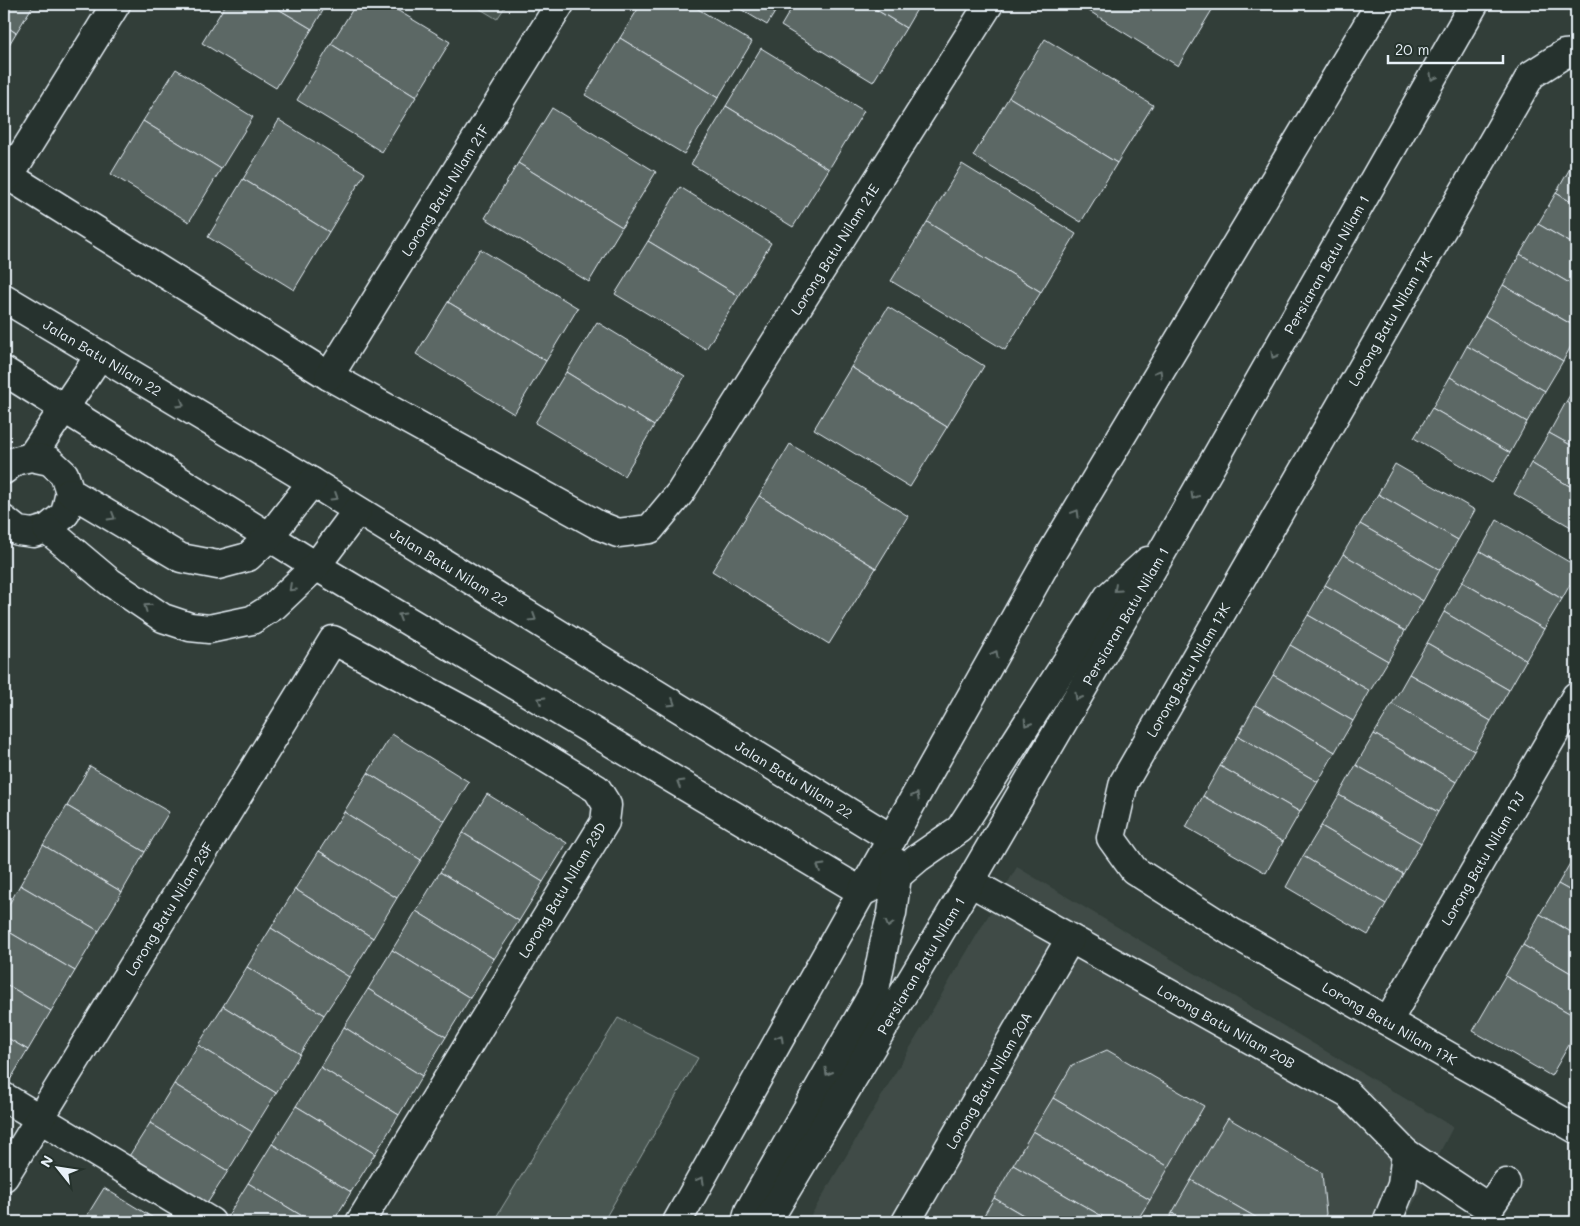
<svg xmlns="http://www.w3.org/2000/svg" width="1580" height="1226" font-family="Mali,sans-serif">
<rect width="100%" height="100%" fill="#323e39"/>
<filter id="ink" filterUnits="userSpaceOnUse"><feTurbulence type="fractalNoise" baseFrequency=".02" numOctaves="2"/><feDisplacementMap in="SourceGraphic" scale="10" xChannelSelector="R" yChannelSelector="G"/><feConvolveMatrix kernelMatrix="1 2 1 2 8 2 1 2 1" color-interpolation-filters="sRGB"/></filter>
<g filter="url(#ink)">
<polygon fill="#3f4b46" points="1017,867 1453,1127 1404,1222 807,1222"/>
<g fill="#495651" stroke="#98a4a4">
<polygon points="472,4 507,4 497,19"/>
<polygon points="618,1018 698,1058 603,1222 493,1222"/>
</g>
<g fill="#5c6865" stroke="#e8f1f8">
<polygon points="4,4 34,4 16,33 4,25"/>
<polygon points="226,4 270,4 312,29 276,88 202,43"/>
<polygon points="270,4 327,4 312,29"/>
<polygon points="356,4 387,4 450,42 416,97 331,44"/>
<polygon points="641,4 690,4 752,42 718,98 620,38"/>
<polygon points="732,4 780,4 767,25"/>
<polygon points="794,4 867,4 906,28 873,82 781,26"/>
<polygon points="867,4 920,4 906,28"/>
<polygon points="1083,4 1201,4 1212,10 1178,66 1081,6"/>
<polygon points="1201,4 1216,4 1212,10"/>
<polygon points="4,25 16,33 4,53"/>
<polygon points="620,38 718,98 684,154 585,95"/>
<polygon points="1045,39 1153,105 1117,163 1009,97"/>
<polygon points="331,44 416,97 382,152 297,100"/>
<polygon points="761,48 864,111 829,169 726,106"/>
<polygon points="176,69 253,117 221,169 143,121"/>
<polygon points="1009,97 1117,163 1081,222 973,156"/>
<polygon points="726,106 829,169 793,227 691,164"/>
<polygon points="552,108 656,172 622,227 518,163"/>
<polygon points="279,120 365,173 329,232 243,179"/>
<polygon points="143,121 221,169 189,222 111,174"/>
<polygon points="518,163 622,227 589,282 485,218"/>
<polygon points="1573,163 1576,164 1576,205 1556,193"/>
<polygon points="962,164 1076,234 1041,292 927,222"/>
<polygon points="243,179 329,232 294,290 208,237"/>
<polygon points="680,187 771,243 739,296 648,241"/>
<polygon points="1556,193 1576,205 1576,246 1538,224"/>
<polygon points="927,222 1041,292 1005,350 891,281"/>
<polygon points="1538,224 1576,246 1576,287 1520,254"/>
<polygon points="648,241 739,296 706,349 615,294"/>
<polygon points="480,249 578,308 546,361 448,302"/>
<polygon points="1520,254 1576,287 1576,327 1503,285"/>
<polygon points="1503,285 1576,327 1576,337 1563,361 1485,316"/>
<polygon points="448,302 546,361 514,414 416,354"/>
<polygon points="888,307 984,366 947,427 851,367"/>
<polygon points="1485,316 1563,361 1545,391 1467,346"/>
<polygon points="597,322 685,376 654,426 566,372"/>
<polygon points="1467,346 1545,391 1527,422 1450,377"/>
<polygon points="851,367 947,427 910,487 814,429"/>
<polygon points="566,372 654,426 624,476 535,423"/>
<polygon points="1450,377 1527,422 1510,453 1432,408"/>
<polygon points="1576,385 1576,408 1566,402"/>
<polygon points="1566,402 1576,408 1576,448 1549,433"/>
<polygon points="1432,408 1510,453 1492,483 1414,438"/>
<polygon points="1549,433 1576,448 1576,490 1531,463"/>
<polygon points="790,444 908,516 876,568 759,496"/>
<polygon points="1531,463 1576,490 1576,530 1514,494"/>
<polygon points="1395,464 1475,510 1458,540 1378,494"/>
<polygon points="1378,494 1458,540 1440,570 1360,524"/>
<polygon points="759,496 876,568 829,644 712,571"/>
<polygon points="1497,520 1576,566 1576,574 1562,599 1480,551"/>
<polygon points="1360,524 1440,570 1423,601 1343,554"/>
<polygon points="1480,551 1562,599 1544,629 1462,582"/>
<polygon points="1343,554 1423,601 1405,631 1325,585"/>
<polygon points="1462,582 1544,629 1526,660 1444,612"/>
<polygon points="1325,585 1405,631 1388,661 1308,615"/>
<polygon points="1444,612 1526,660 1509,690 1427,643"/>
<polygon points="1308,615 1388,661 1370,691 1290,645"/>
<polygon points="1427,643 1509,690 1491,721 1409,674"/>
<polygon points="1290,645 1370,691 1353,721 1273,675"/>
<polygon points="1409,674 1491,721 1474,751 1392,704"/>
<polygon points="1273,675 1353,721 1335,752 1255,705"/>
<polygon points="1392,704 1474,751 1456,782 1374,734"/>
<polygon points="1255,705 1335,752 1318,782 1238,736"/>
<polygon points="392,734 469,782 445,821 368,773"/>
<polygon points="1374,734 1456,782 1438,812 1356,765"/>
<polygon points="1238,736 1318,782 1300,812 1220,766"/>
<polygon points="1356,765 1438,812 1421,843 1339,795"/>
<polygon points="90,766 169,812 145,852 67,806"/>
<polygon points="1220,766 1300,812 1283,842 1203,796"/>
<polygon points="368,773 445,821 421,860 344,812"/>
<polygon points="487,794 567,843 543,882 463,833"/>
<polygon points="1339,795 1421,843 1403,874 1321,826"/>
<polygon points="1203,796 1283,842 1266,873 1186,827"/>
<polygon points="67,806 145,852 122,892 43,845"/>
<polygon points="344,812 421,860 397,898 319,851"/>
<polygon points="1321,826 1403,874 1386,904 1303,856"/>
<polygon points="463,833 543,882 519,921 440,872"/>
<polygon points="43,845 122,892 99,931 20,885"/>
<polygon points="319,851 397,898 373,938 295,889"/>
<polygon points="1576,853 1576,894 1558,884"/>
<polygon points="1303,856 1386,904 1368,935 1286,887"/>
<polygon points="440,872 519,921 494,959 416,911"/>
<polygon points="1558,884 1576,894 1576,935 1540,914"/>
<polygon points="20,885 99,931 75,971 4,929 4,913"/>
<polygon points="295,889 373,938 349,977 271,928"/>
<polygon points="416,911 494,959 470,998 392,950"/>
<polygon points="1540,914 1576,935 1576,976 1523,945"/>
<polygon points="271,928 349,977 324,1015 247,967"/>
<polygon points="4,929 75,971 51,1011 4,983"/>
<polygon points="1523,945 1576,976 1576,1017 1505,976"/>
<polygon points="392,950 470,998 446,1037 368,989"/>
<polygon points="247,967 324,1015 300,1054 223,1006"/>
<polygon points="1505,976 1576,1017 1576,1033 1551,1076 1473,1031"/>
<polygon points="4,983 51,1011 28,1050 4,1036"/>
<polygon points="368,989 446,1037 422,1076 344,1027"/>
<polygon points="223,1006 300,1054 276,1093 198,1045"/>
<polygon points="344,1027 422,1076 399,1115 320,1067"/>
<polygon points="4,1036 28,1050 4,1090"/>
<polygon points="198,1045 276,1093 252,1132 174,1084"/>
<polygon points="1107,1050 1204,1106 1169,1167 1053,1098 1072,1065"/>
<polygon points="320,1067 399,1115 375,1154 296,1106"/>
<polygon points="174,1084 252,1132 228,1171 150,1123"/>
<polygon points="1053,1098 1169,1167 1150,1200 1033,1131"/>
<polygon points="296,1106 375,1154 351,1192 272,1144"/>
<polygon points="1228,1118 1322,1173 1326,1214 1322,1222 1264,1222 1191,1180"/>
<polygon points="150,1123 228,1171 203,1210 126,1161"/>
<polygon points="1033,1131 1150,1200 1136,1222 1112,1222 1013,1165"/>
<polygon points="272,1144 351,1192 333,1222 312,1222 248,1183"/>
<polygon points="1013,1165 1112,1222 1035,1222 994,1198"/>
<polygon points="1191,1180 1264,1222 1189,1222 1172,1213"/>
<polygon points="248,1183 312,1222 224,1222"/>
<polygon points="104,1188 160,1222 83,1222"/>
<polygon points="994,1198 1035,1222 980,1222"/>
<polygon points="1172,1213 1189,1222 1167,1222"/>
</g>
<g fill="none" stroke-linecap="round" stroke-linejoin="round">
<defs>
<g id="minor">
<path id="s1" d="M1576,53L1564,54L1531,75L1124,782L1111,838L1134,870L1233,933L1576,1129"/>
<path id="s2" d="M4,173L329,376L598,525L618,533L650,529L680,493L989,4"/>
<polyline points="9,176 116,4"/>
<path id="s3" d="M4,298L312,482L892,839"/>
<polyline points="4,371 316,566 862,892"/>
<path id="s4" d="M329,376L560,4"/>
<polyline points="31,457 100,355"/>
<polyline points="4,470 15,461 31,457 50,461 64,474 70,492 65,514 47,529 33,533 18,531 4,520"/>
<polyline points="70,492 181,558 218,565 248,557 269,537 312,482"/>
<polyline points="47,529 110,582 163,618 190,627 209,629 252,620 274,606 316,566 357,511"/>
<path id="s5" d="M970,882L1348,1094L1406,1153L1402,1185L1387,1222"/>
<path id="s6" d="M1388,1021L1576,696"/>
<polyline points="4,1097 211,1222"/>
<polyline points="1406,1153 1489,1208 1506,1183"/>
<path id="s7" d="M4,1177L333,640L493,726L597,789L607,805L605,822L360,1222"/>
<path id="s8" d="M906,1222L1070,939"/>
</g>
<g id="major">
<polyline points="862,892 897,876 918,858 960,829 1108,597 1148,561"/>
<polyline points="677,1222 1051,554 1380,4"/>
<polyline points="746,1222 749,1211 875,990 885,940 892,913 897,876 895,862"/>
<path id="s9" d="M767,1222L970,882L1166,545L1474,4"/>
</g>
</defs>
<use href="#minor" stroke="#e8f1f8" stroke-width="31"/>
<use href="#major" stroke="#e8f1f8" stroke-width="31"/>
<use href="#minor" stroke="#26332d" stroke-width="28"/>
<use href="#major" stroke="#26332d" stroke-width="28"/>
</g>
<defs><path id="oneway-chevron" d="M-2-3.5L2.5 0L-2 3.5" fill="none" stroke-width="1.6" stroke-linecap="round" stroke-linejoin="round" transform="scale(1.25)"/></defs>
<g stroke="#6a7674">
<use href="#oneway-chevron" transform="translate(1433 77) rotate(120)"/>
<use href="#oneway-chevron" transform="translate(1274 355) rotate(120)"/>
<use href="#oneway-chevron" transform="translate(1159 373) rotate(-59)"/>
<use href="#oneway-chevron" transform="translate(181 404) rotate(31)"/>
<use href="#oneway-chevron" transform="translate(1194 496) rotate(120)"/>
<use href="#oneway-chevron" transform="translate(335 497) rotate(32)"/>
<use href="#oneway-chevron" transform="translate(1076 513) rotate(-59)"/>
<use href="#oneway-chevron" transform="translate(112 517) rotate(31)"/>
<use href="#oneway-chevron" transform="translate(292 588) rotate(137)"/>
<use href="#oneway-chevron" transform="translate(1117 589) rotate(138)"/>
<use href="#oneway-chevron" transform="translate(147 607) rotate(-145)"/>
<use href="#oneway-chevron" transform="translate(401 616) rotate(-149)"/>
<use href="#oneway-chevron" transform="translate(533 618) rotate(32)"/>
<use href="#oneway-chevron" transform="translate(995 654) rotate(-61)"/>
<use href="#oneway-chevron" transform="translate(1078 697) rotate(120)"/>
<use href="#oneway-chevron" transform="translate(541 700) rotate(-149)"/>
<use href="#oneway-chevron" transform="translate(672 703) rotate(32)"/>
<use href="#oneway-chevron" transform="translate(1027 723) rotate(123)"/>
<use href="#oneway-chevron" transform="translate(680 783) rotate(-149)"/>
<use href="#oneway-chevron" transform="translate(916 796) rotate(-61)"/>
<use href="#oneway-chevron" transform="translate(820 867) rotate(-149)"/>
<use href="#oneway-chevron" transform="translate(889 924) rotate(105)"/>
<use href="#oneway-chevron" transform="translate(780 1038) rotate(-61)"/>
<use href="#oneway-chevron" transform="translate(828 1072) rotate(120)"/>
<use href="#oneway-chevron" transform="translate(701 1180) rotate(-61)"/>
</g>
</g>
<g text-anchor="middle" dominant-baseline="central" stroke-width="4" stroke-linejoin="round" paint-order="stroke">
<g font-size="14" fill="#e8f1f8" stroke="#26332d">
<text stroke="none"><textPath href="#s4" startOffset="219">Lorong Batu Nilam 21F</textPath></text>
<text stroke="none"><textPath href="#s2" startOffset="1080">Lorong Batu Nilam 21E</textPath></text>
<text stroke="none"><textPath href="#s9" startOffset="1109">Persiaran Batu Nilam 1</textPath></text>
<text transform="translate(1390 319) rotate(-60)">Lorong Batu Nilam 17K</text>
<text stroke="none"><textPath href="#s3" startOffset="115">Jalan Batu Nilam 22</textPath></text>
<text stroke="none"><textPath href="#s3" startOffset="520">Jalan Batu Nilam 22</textPath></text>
<text stroke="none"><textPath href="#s9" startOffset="704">Persiaran Batu Nilam 1</textPath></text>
<text transform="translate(1188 670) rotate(-60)">Lorong Batu Nilam 17K</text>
<text stroke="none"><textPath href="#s3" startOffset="925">Jalan Batu Nilam 22</textPath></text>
<text stroke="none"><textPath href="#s6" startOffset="188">Lorong Batu Nilam 17J</textPath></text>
<text transform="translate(562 890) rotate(-59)">Lorong Batu Nilam 23D</text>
<text stroke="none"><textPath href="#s7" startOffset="315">Lorong Batu Nilam 23F</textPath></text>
<text stroke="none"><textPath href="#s9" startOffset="299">Persiaran Batu Nilam 1</textPath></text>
<text stroke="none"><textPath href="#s1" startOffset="1262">Lorong Batu Nilam 17K</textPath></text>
<text stroke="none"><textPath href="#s5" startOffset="294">Lorong Batu Nilam 20B</textPath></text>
<text stroke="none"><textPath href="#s8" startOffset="164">Lorong Batu Nilam 20A</textPath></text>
</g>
</g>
<rect width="1580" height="1226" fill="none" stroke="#26332d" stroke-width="20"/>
<rect x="10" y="10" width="1560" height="1206" fill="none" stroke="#e8f1f8" stroke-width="2" filter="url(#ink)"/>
<g transform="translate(58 1168) rotate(300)" stroke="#26332d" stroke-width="4" paint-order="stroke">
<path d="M0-4L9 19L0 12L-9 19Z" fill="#e8f1f8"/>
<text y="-8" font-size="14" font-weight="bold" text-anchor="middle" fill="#e8f1f8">N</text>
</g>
<path d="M1388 55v8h115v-8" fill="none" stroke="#e8f1f8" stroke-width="2.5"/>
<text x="1395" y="55" font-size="15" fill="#e8f1f8" stroke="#26332d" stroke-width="4" paint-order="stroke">20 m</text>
</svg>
